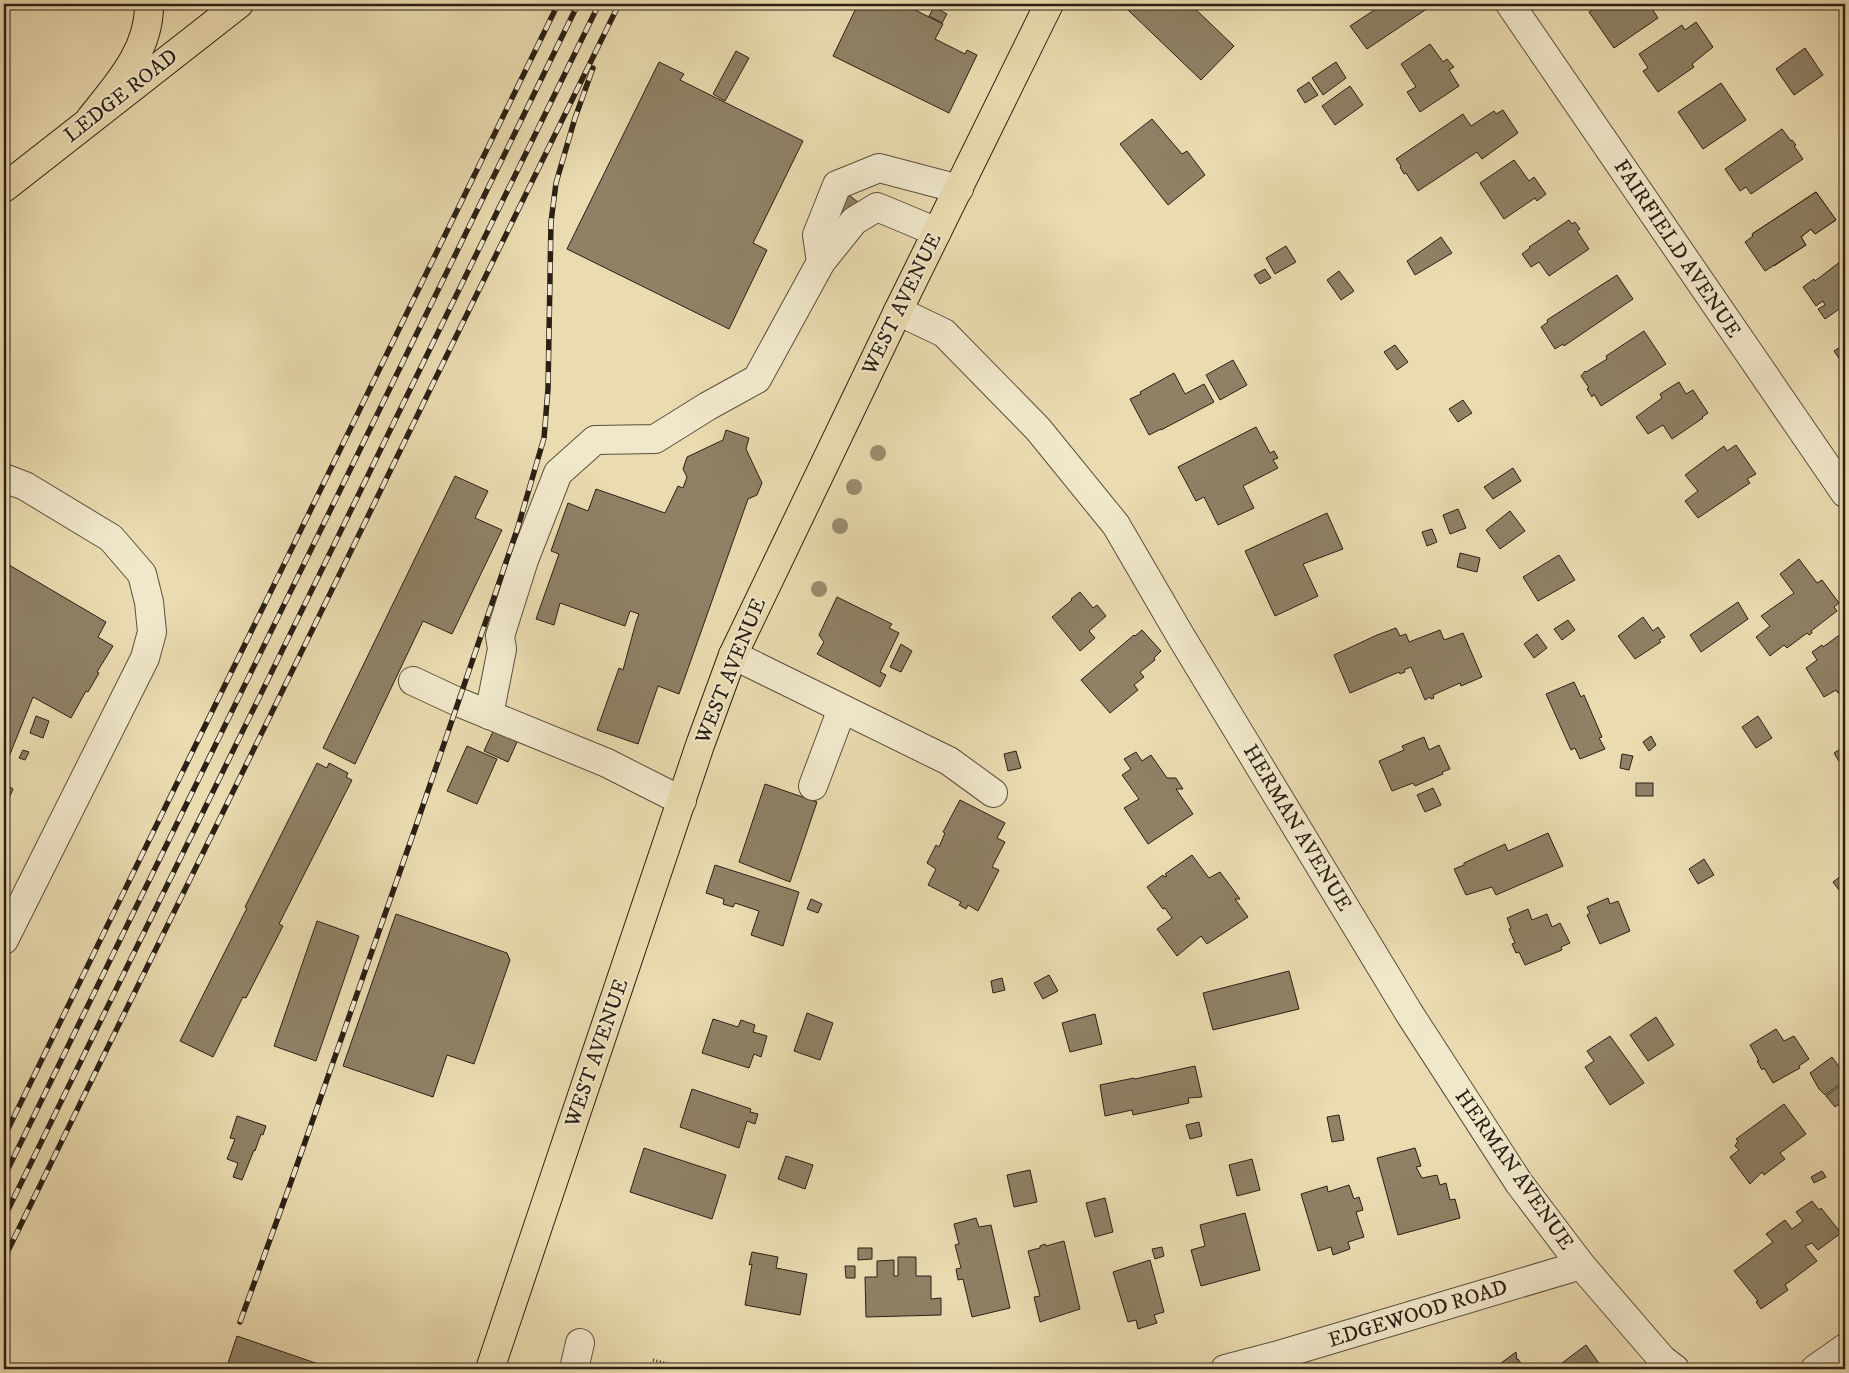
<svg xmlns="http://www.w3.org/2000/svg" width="1849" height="1373" font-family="'IM FELL DW Pica',serif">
<rect width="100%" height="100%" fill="#eadbb0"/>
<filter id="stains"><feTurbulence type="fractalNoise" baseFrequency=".004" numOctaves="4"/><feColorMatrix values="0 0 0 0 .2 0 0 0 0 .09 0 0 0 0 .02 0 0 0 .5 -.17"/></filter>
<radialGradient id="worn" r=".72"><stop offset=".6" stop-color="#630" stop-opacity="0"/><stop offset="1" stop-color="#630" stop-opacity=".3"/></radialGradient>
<g fill="#8e8166" stroke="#2b2015">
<polygon points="858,4 903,4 943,24 935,39 965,54 967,50 977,55 949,113 833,56"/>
<polygon points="1134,4 1190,4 1234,46 1201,80 1128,10"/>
<polygon points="1377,4 1434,4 1367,49 1350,26 1379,7"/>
<polygon points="1601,4 1649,4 1658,18 1614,48 1589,12"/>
<polygon points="934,7 947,14 942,23 929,16"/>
<polygon points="1696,22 1713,47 1692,64 1694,67 1658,92 1643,71 1648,68 1639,54 1682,25 1685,30"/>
<polygon points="1430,44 1443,62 1447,59 1454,67 1449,70 1459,86 1420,112 1407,92 1416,87 1401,64"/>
<polygon points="1805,48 1823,75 1794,95 1776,69"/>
<polygon points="736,51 749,58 725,101 713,94"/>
<polygon points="659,62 684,74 680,80 803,141 753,243 767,250 729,329 567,249"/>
<polygon points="1336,62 1346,78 1323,95 1312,78"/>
<polygon points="1309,82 1318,95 1305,103 1297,90"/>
<polygon points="1721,83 1746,120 1703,149 1678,112"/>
<polygon points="1350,86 1363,105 1335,125 1322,106"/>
<polygon points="1503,110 1518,133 1482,159 1477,152 1418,191 1406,173 1404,174 1400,167 1401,166 1396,159 1463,114 1471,126 1494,111 1496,114"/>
<polygon points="1152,119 1182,154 1187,151 1205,175 1168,205 1120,144"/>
<polygon points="1782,129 1791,141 1792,140 1796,145 1794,146 1803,159 1751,194 1746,187 1740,191 1725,169"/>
<polygon points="1514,160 1529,181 1534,177 1546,194 1537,201 1535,198 1504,219 1480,183"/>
<polygon points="1816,192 1836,220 1815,234 1811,229 1801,237 1806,245 1774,266 1752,234"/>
<polygon points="1816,192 1836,220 1815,234 1811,229 1801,237 1806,245 1765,271 1745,242 1753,236 1752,234"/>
<polygon points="849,195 859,203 847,218 837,210"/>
<polygon points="1569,220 1572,224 1575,222 1580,229 1577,231 1589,249 1549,276 1539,262 1531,267 1522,254 1530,248 1529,247"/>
<polygon points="1441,237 1452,253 1415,275 1407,261"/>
<polygon points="1286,246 1296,262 1275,274 1266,258"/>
<polygon points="1845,258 1845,305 1825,319 1818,309 1825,305 1823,301 1816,306 1803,287 1814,279 1815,281"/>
<polygon points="1265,269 1271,278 1260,284 1254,275"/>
<polygon points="1339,271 1354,291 1341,300 1327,280"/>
<polygon points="1617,275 1633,299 1564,346 1563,344 1555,349 1541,327 1548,322 1547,320"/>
<polygon points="1644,331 1666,364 1601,406 1594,394 1592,397 1587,389 1589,388 1581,376 1585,371 1586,372 1607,359 1606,356"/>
<polygon points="1845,344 1845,367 1834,351"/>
<polygon points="1395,345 1408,362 1397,370 1384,352"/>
<polygon points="1233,360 1247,385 1220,400 1206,375"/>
<polygon points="1174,373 1185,394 1204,384 1214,402 1161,430 1161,429 1149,435 1130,399 1141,394 1140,392"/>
<polygon points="1679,382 1686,394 1693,390 1708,413 1702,417 1703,418 1672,439 1663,425 1648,434 1636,417 1662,398 1660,394"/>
<polygon points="1463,400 1472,413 1458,422 1449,409"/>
<polygon points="1256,427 1270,453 1274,451 1278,458 1273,460 1278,468 1243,486 1254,508 1218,525 1204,497 1196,501 1178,467"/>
<polygon points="726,430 749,438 746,449 762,483 757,495 748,499 679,694 658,686 638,744 597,730 619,668 623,670 636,622 639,614 630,611 625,626 560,603 554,625 536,619 559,554 551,551 568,503 588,511 596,489 665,513 678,486 683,488 687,477 683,469 687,457 723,440"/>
<polygon points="1736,445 1756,474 1747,479 1750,483 1698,518 1685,501 1698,491 1685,475 1724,446 1727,451"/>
<polygon points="1513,468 1521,481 1493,499 1484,487"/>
<polygon points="455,476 488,491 475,518 502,530 452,634 423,621 355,764 323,748"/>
<polygon points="1458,509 1466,528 1450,534 1443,515"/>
<polygon points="1510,511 1525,531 1500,549 1486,530"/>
<polygon points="1327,513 1343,549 1303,564 1318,596 1275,616 1245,551"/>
<polygon points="1432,529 1437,542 1427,546 1422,532"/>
<polygon points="1460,553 1480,558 1477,572 1457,567"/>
<polygon points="1559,555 1575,580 1538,601 1523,577"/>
<polygon points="1799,559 1817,583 1822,580 1839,603 1834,607 1837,611 1811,631 1812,633 1809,635 1807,633 1787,648 1784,645 1770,656 1756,637 1770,626 1761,616 1794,593 1780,574"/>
<polygon points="4,562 106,622 98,637 113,646 97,672 99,673 88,692 86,691 71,718 33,697 4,769"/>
<polygon points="1080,592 1093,608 1097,605 1106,616 1089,631 1095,638 1080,651 1052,617 1072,600 1071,599"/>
<polygon points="837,597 892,624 889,628 899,633 880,672 886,675 880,687 817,654 824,642 819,635"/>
<polygon points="1738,602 1748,619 1701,652 1690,635"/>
<polygon points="1643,617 1653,631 1658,627 1665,637 1659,640 1661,642 1635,659 1618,636"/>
<polygon points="1568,620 1575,630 1562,640 1554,629"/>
<polygon points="1396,628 1400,636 1406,634 1409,642 1440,630 1444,640 1463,633 1482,677 1461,686 1460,683 1433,695 1434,698 1431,699 1430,697 1425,700 1411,667 1404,670 1405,672 1400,674 1399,672 1350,693 1334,655 1377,635"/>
<polygon points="1142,630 1161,651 1154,658 1155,660 1140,672 1144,677 1134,685 1138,690 1110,713 1081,680 1134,635 1135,636"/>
<polygon points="1845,631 1845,688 1838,693 1836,690 1824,697 1806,668 1817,660 1812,652 1822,645 1823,647"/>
<polygon points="1537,634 1547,648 1534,658 1524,644"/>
<polygon points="901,644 912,651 901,672 890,667"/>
<polygon points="1574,682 1581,697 1584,695 1602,737 1599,738 1605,749 1580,759 1575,748 1571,750 1546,694"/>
<polygon points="36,716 49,721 43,738 30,733"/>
<polygon points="1758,716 1772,738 1756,748 1742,727"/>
<polygon points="494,729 518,740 508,762 484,751"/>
<polygon points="1651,736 1656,745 1649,751 1643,742"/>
<polygon points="1424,737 1429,750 1439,745 1450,769 1442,772 1443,774 1415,786 1413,783 1392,791 1379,761 1404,750 1402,746"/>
<polygon points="467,746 497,759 477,804 447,791"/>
<polygon points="1845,746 1845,771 1834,753"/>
<polygon points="23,750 29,752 25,760 19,758"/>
<polygon points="1016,751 1021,768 1008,771 1004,754"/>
<polygon points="1136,752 1142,761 1151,755 1167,778 1176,778 1183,789 1176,789 1193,814 1148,844 1124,808 1139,799 1122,775 1131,769 1124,759"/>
<polygon points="1622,754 1633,756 1629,770 1620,768"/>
<polygon points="317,763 327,768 329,763 348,773 346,777 352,780 279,924 283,926 246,998 243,997 213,1057 180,1041 247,908 245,907"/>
<polygon points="4,783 13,789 4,810"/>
<rect x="1636" y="783" width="17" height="13"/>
<polygon points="765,784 817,802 790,882 739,862"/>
<polygon points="1433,788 1441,805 1425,812 1417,795"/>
<polygon points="960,800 1005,823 997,838 1005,842 992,867 999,870 978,911 968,905 966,909 959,905 961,902 928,885 936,869 927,863 936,845 939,847 945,833 943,832"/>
<polygon points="1548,833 1563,866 1496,895 1492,887 1466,895 1454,869 1464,865 1464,863 1505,844 1508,851"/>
<polygon points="1192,855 1209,878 1220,872 1240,899 1235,899 1248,917 1207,944 1201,936 1177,956 1157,929 1172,918 1165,908 1163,909 1147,887 1163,875 1164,877 1167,876 1165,874"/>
<polygon points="1704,859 1714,875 1698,884 1689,869"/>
<polygon points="715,865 799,892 783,946 751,935 759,911 735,903 733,907 723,904 724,899 706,893"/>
<polygon points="1845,873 1845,898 1833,882"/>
<polygon points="1608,898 1610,904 1618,901 1630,931 1600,944 1587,915 1590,913 1587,907"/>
<polygon points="811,899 822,904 818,913 807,909"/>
<polygon points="1528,909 1532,920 1547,914 1552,927 1560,923 1570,943 1561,947 1562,950 1525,965 1519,952 1516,953 1512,944 1515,943 1509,929 1511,928 1507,918"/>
<polygon points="396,914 507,953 510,960 474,1064 447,1055 433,1097 343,1066"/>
<polygon points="317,921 359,936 316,1061 274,1046"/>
<polygon points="1289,971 1299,1009 1213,1030 1203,993"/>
<polygon points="1049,975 1058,991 1043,999 1034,983"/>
<polygon points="1002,978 1005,990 993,993 991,981"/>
<polygon points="807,1013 833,1023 820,1060 794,1051"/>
<polygon points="1095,1014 1102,1044 1070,1052 1062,1023"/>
<polygon points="1656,1017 1674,1045 1648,1061 1630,1035"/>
<polygon points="713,1019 738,1027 741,1020 755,1025 753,1032 767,1036 761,1057 754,1054 749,1068 702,1053"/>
<polygon points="1776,1029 1784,1041 1794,1036 1809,1059 1799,1066 1800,1068 1773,1083 1764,1068 1762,1070 1757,1061 1759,1061 1750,1045"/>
<polygon points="1610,1036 1644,1083 1610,1105 1585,1067 1594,1061 1587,1051"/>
<polygon points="1832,1057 1845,1075 1845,1080 1825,1095 1819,1089 1810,1073"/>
<polygon points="1195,1066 1202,1097 1188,1098 1189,1103 1133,1115 1132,1110 1105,1116 1100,1085 1134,1078 1135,1079"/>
<polygon points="1845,1082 1845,1100 1835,1107 1826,1096"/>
<polygon points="692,1089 751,1109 750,1112 758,1114 755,1124 747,1121 739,1148 680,1127"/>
<polygon points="1784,1104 1806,1134 1780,1153 1785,1159 1764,1175 1762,1172 1750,1184 1730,1157 1739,1150 1735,1146 1738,1141 1736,1139"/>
<polygon points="1339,1115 1344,1140 1332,1142 1327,1117"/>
<polygon points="237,1116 266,1126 263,1135 261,1134 255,1151 254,1150 242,1180 233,1177 238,1163 227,1159 235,1139 230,1138"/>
<polygon points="1199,1122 1202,1136 1190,1139 1186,1125"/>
<polygon points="644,1148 726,1175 712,1219 630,1192"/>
<polygon points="1415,1148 1421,1166 1416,1167 1422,1178 1437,1175 1440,1185 1446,1183 1450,1200 1455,1199 1460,1218 1398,1235 1377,1158"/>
<polygon points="786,1156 813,1165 805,1189 778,1179"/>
<polygon points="1252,1159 1260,1190 1237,1196 1229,1165"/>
<polygon points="1030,1170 1037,1202 1014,1207 1007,1175"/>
<polygon points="1822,1171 1826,1177 1814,1183 1811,1177"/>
<polygon points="1349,1185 1354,1199 1359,1197 1363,1210 1356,1212 1364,1237 1348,1242 1350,1249 1333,1255 1331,1247 1318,1251 1301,1194 1327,1186 1328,1192"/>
<polygon points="1105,1198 1113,1232 1095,1237 1086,1203"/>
<polygon points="1812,1201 1819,1210 1821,1208 1841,1233 1818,1250 1812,1243 1805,1246 1817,1261 1785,1285 1788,1290 1761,1309 1756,1302 1758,1301 1734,1271 1773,1242 1766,1234 1785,1220 1792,1229 1803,1221 1796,1212"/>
<polygon points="1245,1213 1260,1270 1201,1286 1191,1250 1205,1246 1200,1225"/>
<polygon points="976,1218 979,1227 991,1225 1010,1308 972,1317 963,1279 958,1280 956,1269 961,1268 955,1245 959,1244 954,1224"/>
<polygon points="1064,1241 1080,1309 1040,1322 1034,1297 1040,1296 1028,1251 1040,1248 1040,1246 1045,1244 1046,1246"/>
<polygon points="1162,1247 1164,1256 1155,1259 1152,1249"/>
<polygon points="858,1248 872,1248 872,1259 858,1260"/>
<polygon points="752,1252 778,1257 776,1268 807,1274 800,1315 745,1305 752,1264 749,1265"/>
<polygon points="898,1257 916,1257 916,1276 931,1276 931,1299 941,1298 941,1315 866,1317 865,1277 877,1277 877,1261 894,1260 894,1276 898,1276"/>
<polygon points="1150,1260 1164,1312 1154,1315 1157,1323 1138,1329 1136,1320 1128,1322 1113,1272"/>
<polygon points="845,1266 855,1266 855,1278 846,1278"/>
<polygon points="237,1336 330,1368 329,1369 226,1369"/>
<polygon points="1586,1345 1603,1369 1554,1369"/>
<polygon points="1516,1352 1517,1360 1518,1359 1525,1369 1493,1369"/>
</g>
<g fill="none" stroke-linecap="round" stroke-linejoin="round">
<defs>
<g id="minor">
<polyline points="1510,4 1845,493"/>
<polyline points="821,262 817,235 837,185 879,168 959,189"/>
<polyline points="898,311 944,333 1038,429 1116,525 1180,635 1409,1013 1519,1183 1581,1265 1662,1359 1675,1369"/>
<polyline points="4,478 25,486 111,538 142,574 149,602 152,632 145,658 4,940"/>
<polyline points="733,655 949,761 993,793"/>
<polyline points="413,681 458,702 607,763 682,801"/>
<polyline points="489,715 502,649 500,636 524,560 558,473 595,440 655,439 708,406 757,379 821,262 854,221 877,207 937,232"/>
<polyline points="813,786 842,709"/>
<polyline points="574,1369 580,1343"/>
<polyline points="1225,1369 1279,1355 1581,1265"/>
<polyline points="1815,1369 1845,1348"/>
</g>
<g id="major">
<polyline points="4,188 239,4"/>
<polyline points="490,1369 700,745 733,655 898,311 1049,4"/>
</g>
<path id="highway" d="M90,119C117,85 150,50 149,4"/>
</defs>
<use href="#minor" stroke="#5b4f3c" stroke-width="30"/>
<use href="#major" stroke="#2b2015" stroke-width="30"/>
<use href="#highway" stroke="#2b2015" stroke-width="30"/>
<polyline stroke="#2b2015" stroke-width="3" stroke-dasharray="1 2.5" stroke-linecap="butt" points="653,1360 687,1369"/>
<use href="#minor" stroke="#f1e8cc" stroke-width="28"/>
<use href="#major" stroke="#eadbb0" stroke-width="28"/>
<use href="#highway" stroke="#eadbb0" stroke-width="28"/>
<defs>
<g id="rail">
<polyline points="4,1137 558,4"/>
<polyline points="4,1177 578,4"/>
<polyline points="4,1218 599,4"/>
<polyline points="4,1259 619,4"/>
<polyline points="240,1322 291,1182 417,823 518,527 544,438 548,389 551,222 556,183 575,118 593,68"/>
</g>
</defs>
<use href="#rail" stroke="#2b2015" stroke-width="5.5"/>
<use href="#rail" stroke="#f1e8cc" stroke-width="4" stroke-dasharray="11" stroke-linecap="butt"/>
</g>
<g fill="#9b8d70">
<circle cx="878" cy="453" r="8"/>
<circle cx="854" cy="487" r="8"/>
<circle cx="840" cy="526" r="8"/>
<circle cx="819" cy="589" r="8"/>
</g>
<g text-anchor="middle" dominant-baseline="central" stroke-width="4" stroke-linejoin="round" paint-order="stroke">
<g font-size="21" fill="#2b2015" stroke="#f1e8cc">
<text transform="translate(121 96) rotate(-38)">LEDGE ROAD</text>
<text transform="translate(1677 249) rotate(56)">FAIRFIELD AVENUE</text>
<text transform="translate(902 304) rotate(-64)">WEST AVENUE</text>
<text transform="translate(731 671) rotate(-68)">WEST AVENUE</text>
<text transform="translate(1297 828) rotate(59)">HERMAN AVENUE</text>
<text transform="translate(597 1053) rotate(-71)">WEST AVENUE</text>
<text transform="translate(1514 1170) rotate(55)">HERMAN AVENUE</text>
<text transform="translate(1418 1314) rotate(-17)">EDGEWOOD ROAD</text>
</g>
</g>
<rect width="1849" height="1373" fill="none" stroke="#eadbb0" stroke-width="20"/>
<rect x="5" y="5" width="1839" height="1363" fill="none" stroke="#2b2015" stroke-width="2.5"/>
<rect x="10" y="10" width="1829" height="1353" fill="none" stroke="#2b2015"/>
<rect width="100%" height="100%" filter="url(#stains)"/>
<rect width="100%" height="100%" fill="url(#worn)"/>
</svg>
